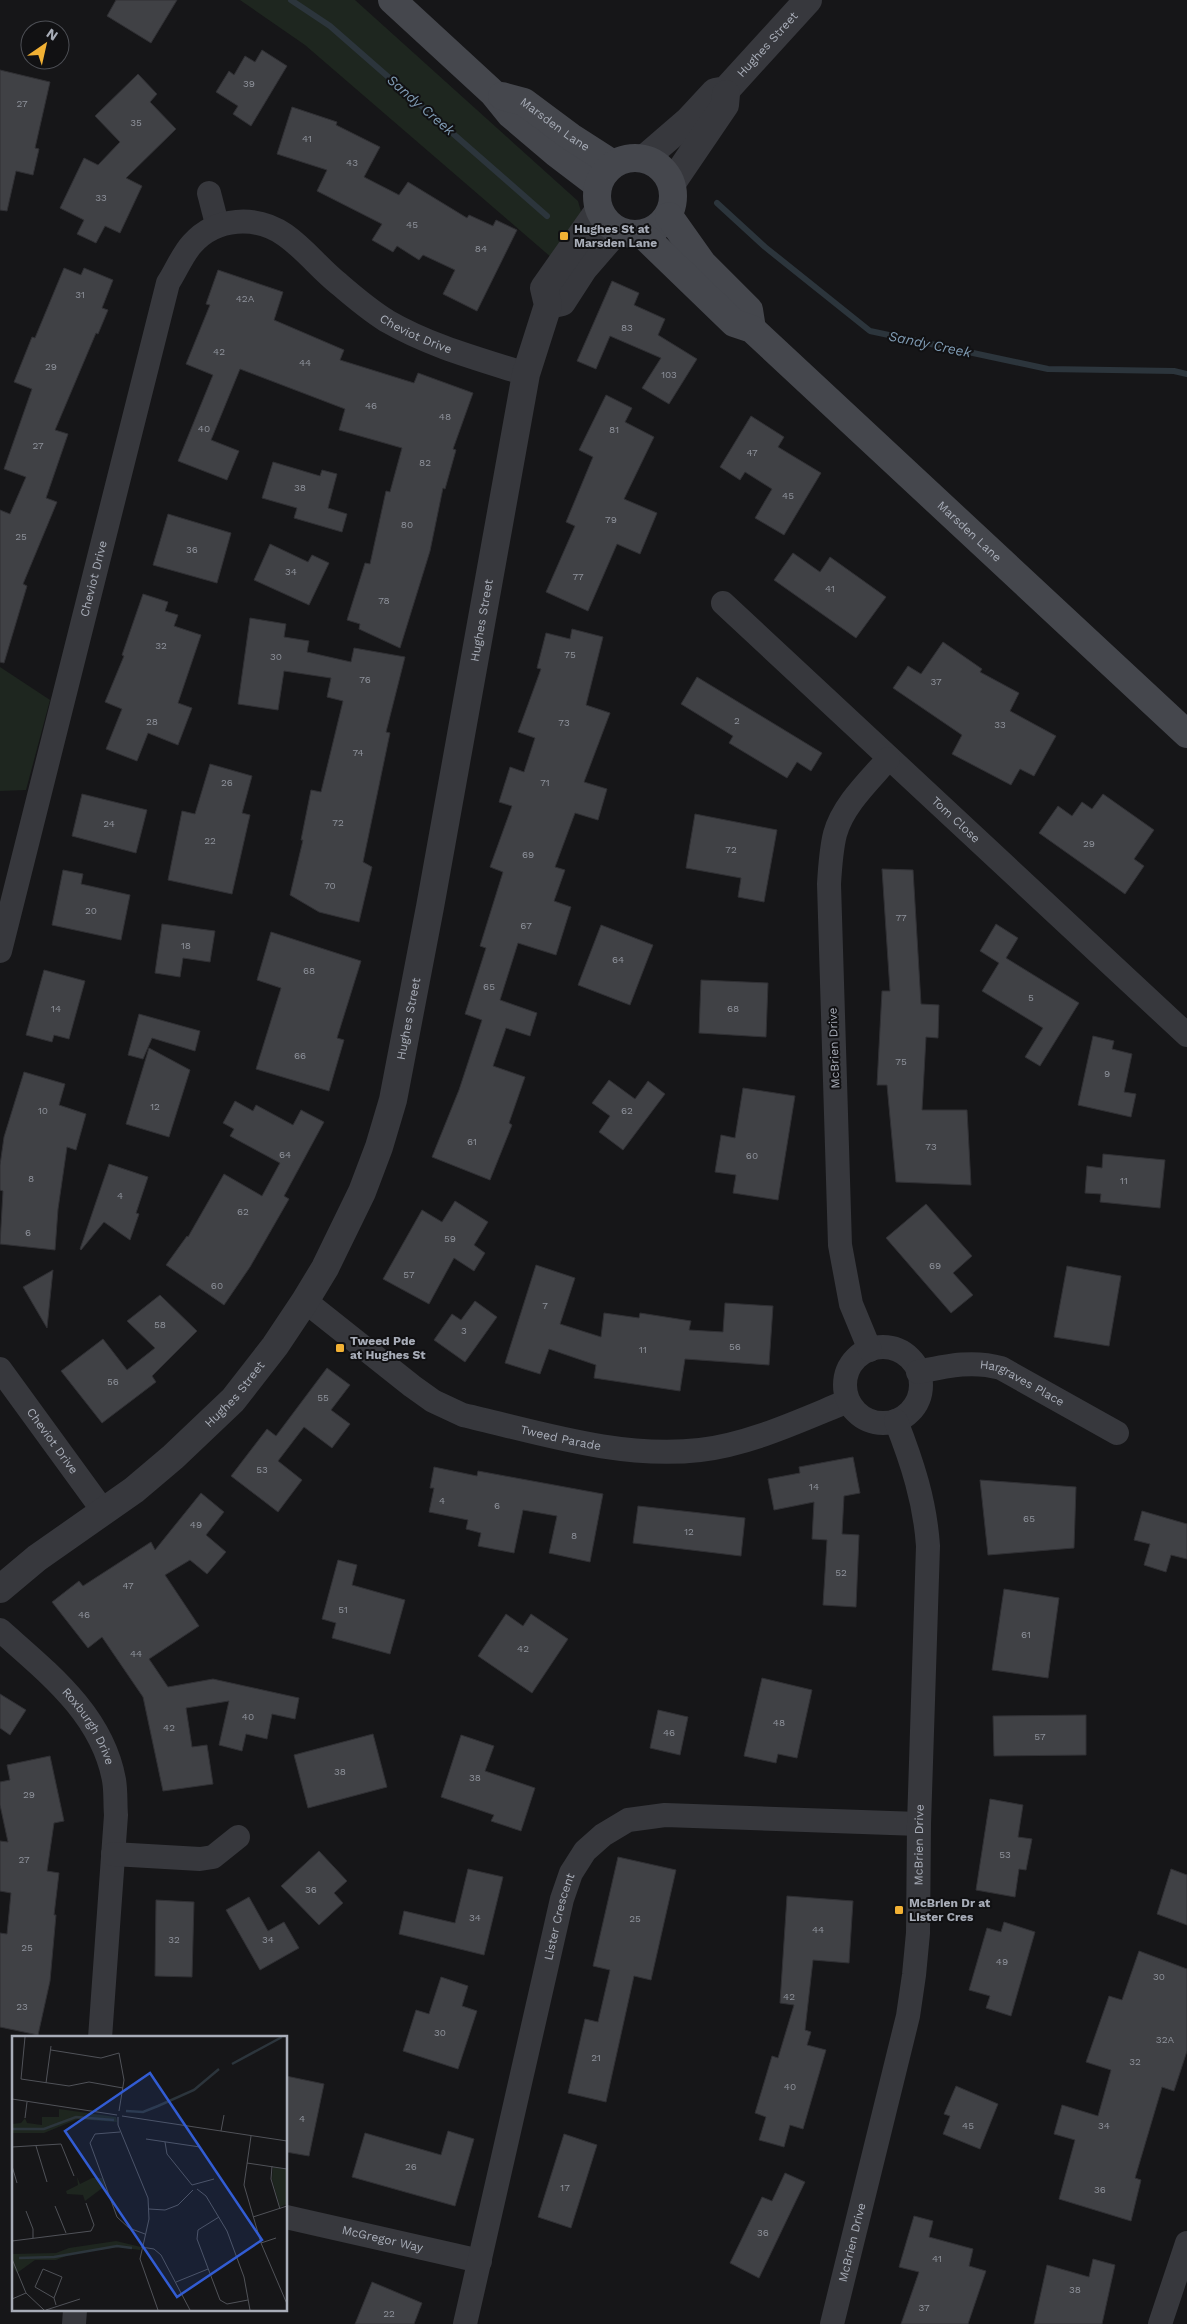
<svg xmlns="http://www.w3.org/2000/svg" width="1187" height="2324" font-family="'Work Sans',sans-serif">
<rect width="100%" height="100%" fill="#161618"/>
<g fill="#1e261f">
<polygon points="240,0 355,0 578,201 582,215 552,258 305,45"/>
<polygon points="0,667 50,700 26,790 0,791"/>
</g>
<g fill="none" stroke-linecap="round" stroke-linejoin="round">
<g stroke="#2c353c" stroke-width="6">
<polyline points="291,0 330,26 547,216"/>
<polyline points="717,203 765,247 870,331 1048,369 1174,371 1187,374"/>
</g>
</g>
<g fill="#404145" stroke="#303034">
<polygon points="116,0 177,0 151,43 107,16"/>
<polygon points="262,50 287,66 251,126 233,114 238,106 216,92 229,71 234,75 245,56 255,62"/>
<polygon points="0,70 50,82 35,148 39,149 33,175 16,171 7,211 0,210"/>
<polygon points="138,74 157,94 150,102 176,129 126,178 142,186 120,233 105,226 96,243 77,234 84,220 60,208 84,158 98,165 120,142 95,116"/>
<polygon points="292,107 337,122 336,125 380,147 364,177 399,195 408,182 467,218 469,215 493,226 496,220 517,230 477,311 443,294 455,270 423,255 419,260 397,246 393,252 372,240 382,224 317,191 327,170 277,154"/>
<polygon points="64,268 81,275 84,268 113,280 102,308 108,310 98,334 96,333 55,430 68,434 46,498 57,502 23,584 27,586 4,663 0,662 0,510 10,514 26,477 4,469 32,389 14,382 32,337 35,338"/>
<polygon points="218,270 283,292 274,320 344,350 340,360 414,383 418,373 473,393 453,449 456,450 445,489 443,488 430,551 400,648 359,629 360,624 347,620 365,563 370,564 386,491 390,492 402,448 339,430 345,409 240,369 211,440 239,451 227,480 178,461 213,375 186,364 210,305 206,304"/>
<polygon points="612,281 639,293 634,305 665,319 658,335 697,359 669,404 642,388 661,358 610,336 596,369 577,361"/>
<polygon points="606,395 632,408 625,422 654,437 624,499 657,513 640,554 617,544 588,611 546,592 575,526 566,522 593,457 579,450"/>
<polygon points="751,416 784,437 778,447 821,473 784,535 755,518 772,489 745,472 740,480 720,467"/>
<polygon points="273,462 320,476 322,470 337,474 328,508 347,514 342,532 294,518 297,508 262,498"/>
<polygon points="168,514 231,533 217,583 153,565"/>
<polygon points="270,544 308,562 312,555 329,563 309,605 254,580"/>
<polygon points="793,553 820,572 830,557 886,597 856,638 774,580"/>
<polygon points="143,594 168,602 165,611 178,615 174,626 201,635 178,703 192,708 178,745 148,733 137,761 106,749 122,709 105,702 124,656 122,655"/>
<polygon points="250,618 286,624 284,637 309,641 307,652 351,662 354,648 405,657 386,732 390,733 363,862 372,867 359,922 319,912 290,895 303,840 301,840 311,790 321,792 343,701 327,697 331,678 284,671 278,710 238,704"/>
<polygon points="572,629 603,637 586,705 610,713 584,782 607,789 598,820 575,813 555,867 565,870 554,901 571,907 556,955 518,943 500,1000 537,1013 530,1036 506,1028 493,1066 525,1077 509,1123 512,1125 490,1180 432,1157 459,1090 482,1020 465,1014 486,948 480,946 503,872 490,867 512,806 499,802 510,767 524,772 535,738 518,732 541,669 537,668 546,633 570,639"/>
<polygon points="943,642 982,669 980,672 1019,693 1010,711 1056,736 1034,776 1020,769 1011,785 952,754 962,735 893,688 908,666 921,674"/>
<polygon points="697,677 822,753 811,771 797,762 787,778 729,743 733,736 681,704"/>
<polygon points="210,764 252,776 242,813 250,815 232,894 168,880 182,811 195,814"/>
<polygon points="82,794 147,810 136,853 72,836"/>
<polygon points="1103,794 1154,830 1134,859 1144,866 1125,894 1039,833 1058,806 1072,816 1082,802 1092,809"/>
<polygon points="695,814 777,830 764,902 738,897 741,878 686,868"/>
<polygon points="882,869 913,870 921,1004 939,1005 938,1038 926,1037 922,1110 967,1110 971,1185 896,1182 887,1085 877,1085 882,991 890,991"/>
<polygon points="63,870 83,874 81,884 130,895 121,940 52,925"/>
<polygon points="162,924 215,931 210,962 183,958 180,977 155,973"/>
<polygon points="996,924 1018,938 1006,958 1079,1003 1040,1066 1025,1057 1043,1028 982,991 999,963 980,951"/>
<polygon points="601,925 653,945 630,1005 578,985"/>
<polygon points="271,932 361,961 337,1038 344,1040 329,1091 256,1069 281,988 257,980"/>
<polygon points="44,970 85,981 69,1039 54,1035 52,1042 26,1035"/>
<polygon points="701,980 768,983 766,1037 699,1033"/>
<polygon points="139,1014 200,1031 195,1051 152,1038 143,1059 128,1055"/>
<polygon points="1093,1036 1114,1041 1112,1049 1132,1054 1124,1092 1136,1094 1131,1117 1078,1105"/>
<polygon points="149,1048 190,1070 169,1137 126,1124"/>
<polygon points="24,1072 65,1084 59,1105 86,1114 76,1150 67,1147 58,1209 55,1250 0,1244 3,1191 0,1190 0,1165 4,1137"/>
<polygon points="609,1080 635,1099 648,1081 665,1094 623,1150 599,1132 610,1116 592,1103"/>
<polygon points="743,1088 795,1096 778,1200 733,1193 736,1175 715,1172 721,1135 735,1138"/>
<polygon points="235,1101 253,1111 256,1105 293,1125 301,1110 324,1122 284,1196 289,1199 250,1267 224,1305 166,1265 187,1236 188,1237 224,1174 262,1196 280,1163 230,1136 234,1129 223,1123"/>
<polygon points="1103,1154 1165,1160 1160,1208 1100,1202 1101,1194 1085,1193 1087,1166 1102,1168"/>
<polygon points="109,1164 148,1177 136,1213 139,1214 130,1240 104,1222 81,1250 80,1249"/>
<polygon points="455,1201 488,1222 474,1245 485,1253 474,1271 454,1258 429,1304 383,1279 422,1210 442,1222"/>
<polygon points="926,1204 972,1256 953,1273 973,1295 951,1313 886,1238"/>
<polygon points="536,1265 575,1278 560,1324 601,1337 604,1313 639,1318 640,1313 691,1321 689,1330 723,1332 725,1303 773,1306 769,1365 685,1359 680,1391 594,1378 596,1365 549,1349 540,1374 505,1363"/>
<polygon points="1067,1266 1121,1276 1109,1346 1054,1337"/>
<polygon points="53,1270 47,1328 23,1287"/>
<polygon points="160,1295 197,1331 152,1376 156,1382 102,1423 61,1371 103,1339 127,1370 155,1348 127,1321"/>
<polygon points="475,1301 497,1317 465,1362 434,1340 452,1314 461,1320"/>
<polygon points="327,1368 350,1385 331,1410 350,1424 332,1448 304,1427 278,1461 302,1480 278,1512 231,1476 267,1429 276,1436"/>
<polygon points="853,1457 860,1493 844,1496 842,1534 859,1535 856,1607 823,1605 827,1540 812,1539 814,1502 774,1510 768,1479 800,1473 799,1467"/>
<polygon points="434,1467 477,1476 478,1471 603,1494 590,1562 549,1553 557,1516 523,1510 514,1553 478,1546 481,1533 466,1529 468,1520 429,1512 434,1488 430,1488"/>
<polygon points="980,1480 1076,1487 1074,1548 988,1555"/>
<polygon points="201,1493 224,1512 206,1535 226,1552 207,1574 190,1560 165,1575 199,1626 149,1659 168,1687 213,1679 299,1698 295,1719 272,1714 267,1739 246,1734 242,1751 219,1745 229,1701 186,1708 192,1747 207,1745 213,1784 163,1791 143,1697 102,1637 88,1648 52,1602 79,1581 83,1586 151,1542 155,1550"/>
<polygon points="638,1506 745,1518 741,1556 633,1543"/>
<polygon points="1142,1511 1187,1524 1187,1559 1171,1555 1166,1572 1144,1565 1150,1544 1134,1540"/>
<polygon points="338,1560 357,1565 352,1585 405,1600 390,1654 332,1638 336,1623 322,1619"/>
<polygon points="1004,1589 1059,1598 1048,1678 992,1670"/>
<polygon points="506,1614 523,1626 531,1614 568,1639 532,1693 478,1656"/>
<polygon points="762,1678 812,1690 797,1758 778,1754 776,1763 744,1756"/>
<polygon points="0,1694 26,1710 10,1735 0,1728"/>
<polygon points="658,1710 688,1717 680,1755 650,1748"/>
<polygon points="1086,1715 1086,1755 994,1756 993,1716"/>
<polygon points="373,1734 387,1787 308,1808 294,1755"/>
<polygon points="461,1735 494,1746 485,1771 535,1788 521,1831 491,1821 494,1815 441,1797"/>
<polygon points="50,1756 64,1821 54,1823 47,1871 59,1873 54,1915 56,1915 50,1981 38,2035 0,2027 0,1933 7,1934 11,1893 0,1891 0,1841 8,1842 0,1805 0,1782 10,1780 7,1765"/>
<polygon points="990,1799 1023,1805 1018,1837 1032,1839 1026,1870 1019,1869 1015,1897 976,1890"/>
<polygon points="319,1851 347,1881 334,1893 343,1903 319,1925 281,1886"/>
<polygon points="618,1857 676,1870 651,1980 634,1976 606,2102 568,2093 585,2019 598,2022 610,1970 593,1966"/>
<polygon points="468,1869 503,1877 484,1955 399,1934 404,1911 455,1923"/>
<polygon points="1171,1869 1187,1875 1187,1925 1157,1914"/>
<polygon points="787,1896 853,1901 849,1963 813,1960 805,2030 811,2032 807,2045 826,2050 803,2129 790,2125 784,2147 759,2140 766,2117 755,2113 772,2056 778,2058 794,2005 780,2003"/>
<polygon points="249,1897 268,1931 284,1922 299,1948 260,1970 226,1910"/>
<polygon points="156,1900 194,1902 192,1977 155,1976"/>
<polygon points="1004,1922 1035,1932 1011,2016 986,2008 990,1996 969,1990 987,1928 1001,1932"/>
<polygon points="1139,1951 1187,1969 1187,2051 1174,2091 1162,2087 1135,2178 1141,2180 1131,2221 1059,2199 1075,2140 1054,2134 1062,2105 1098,2116 1111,2070 1086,2062 1109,1996 1122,2000"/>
<polygon points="441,1977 468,1986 462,2006 477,2011 458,2069 403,2051 416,2010 429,2014"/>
<polygon points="286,2076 324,2084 309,2156 286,2152"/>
<polygon points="956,2086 998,2104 980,2149 943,2134 950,2116 944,2114"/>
<polygon points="448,2131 474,2139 455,2206 352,2177 365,2133 441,2155"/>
<polygon points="564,2134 597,2145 571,2228 538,2217"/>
<polygon points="785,2173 805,2182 759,2278 730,2263 762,2197 772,2201"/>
<polygon points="914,2216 933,2221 929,2237 973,2249 969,2266 986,2271 968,2324 901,2324 919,2272 899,2267"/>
<polygon points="1093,2259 1115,2265 1102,2324 1034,2324 1047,2265 1089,2277"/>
<polygon points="372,2282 422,2303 414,2324 355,2324"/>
</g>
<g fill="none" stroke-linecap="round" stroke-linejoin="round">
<g stroke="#37383d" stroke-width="24">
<polyline points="209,193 217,224"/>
<path id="s1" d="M723,603L1187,1035"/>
<path id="s2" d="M0,951L168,283C176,271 182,255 192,244C216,217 256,215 285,235C305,249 320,269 339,284C354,297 371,311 387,321C430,346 479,359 526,374"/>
<path id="s3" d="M305,1301L412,1386L433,1401L463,1415C541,1433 620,1459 700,1450C751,1444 801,1420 848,1401"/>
<circle cx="883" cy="1385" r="38"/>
<path d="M870,1350L851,1304L840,1245L829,884C830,867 831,850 835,834C843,805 869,781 888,759"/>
<path id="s4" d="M0,1369L104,1512"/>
<path id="s5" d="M918,1372C947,1366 972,1360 1001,1368L1117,1433"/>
<path id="s6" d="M0,1630C47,1672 102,1714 114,1780C116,1791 115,1803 116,1815L100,2038"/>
<polyline points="113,1854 200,1859 213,1857 238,1837"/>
<path id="s7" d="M286,2217L480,2261"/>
<polyline points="74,2324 75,2310"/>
<path id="s8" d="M465,2324L562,1899L571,1873L585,1851L603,1835L628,1820L665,1815L919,1824"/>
<path id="s9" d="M832,2324L908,2016L914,1975L918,1933L919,1824L928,1546C925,1501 912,1462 896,1421"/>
<polyline points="1160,2324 1187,2243"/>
</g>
<g stroke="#37383d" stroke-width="28">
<path id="s10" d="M645,158L689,120L715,92L726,90L808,0"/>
<polyline points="672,183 725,105 726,94"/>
<polyline points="548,305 562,302 584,268 617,230"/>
<path id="s11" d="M0,1589L37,1558L134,1490L173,1457L233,1400L275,1346L305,1301L325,1268L362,1192L379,1147L393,1100L430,907L526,374L548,305L544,288L599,210"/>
</g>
<g stroke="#45474d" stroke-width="28">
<polyline points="392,0 493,93 510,114 556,153 598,185"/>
<path id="s12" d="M502,96L524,102L571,137L613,164"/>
<circle cx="635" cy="196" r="38"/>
<polyline points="669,216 703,264 749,310 752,329"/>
<path id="s13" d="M642,234L734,323L752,329L1187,734"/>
</g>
</g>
<g fill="#f2b134" stroke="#111113" stroke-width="2">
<rect x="559" y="231" width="10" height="10" rx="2.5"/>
<rect x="335" y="1343" width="10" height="10" rx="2.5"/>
<rect x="894" y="1905" width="10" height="10" rx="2.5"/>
</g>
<g text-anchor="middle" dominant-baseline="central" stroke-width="4" stroke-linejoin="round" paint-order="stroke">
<g font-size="10" fill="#8e929b">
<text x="249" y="83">39</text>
<text x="22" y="103">27</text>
<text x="136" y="122">35</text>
<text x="307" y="138">41</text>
<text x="352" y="162">43</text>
<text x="101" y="197">33</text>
<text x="412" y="224">45</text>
<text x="481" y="248">84</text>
<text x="80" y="294">31</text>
<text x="245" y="298">42A</text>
<text x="627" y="327">83</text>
<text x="219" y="351">42</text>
<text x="305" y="362">44</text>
<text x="51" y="366">29</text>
<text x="669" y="374">103</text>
<text x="371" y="405">46</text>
<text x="445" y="416">48</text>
<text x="204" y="428">40</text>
<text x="614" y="429">81</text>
<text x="38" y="445">27</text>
<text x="752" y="452">47</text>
<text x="425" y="462">82</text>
<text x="300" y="487">38</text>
<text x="788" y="495">45</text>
<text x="611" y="519">79</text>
<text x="407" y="524">80</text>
<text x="21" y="536">25</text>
<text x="192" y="549">36</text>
<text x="291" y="571">34</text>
<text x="578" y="576">77</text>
<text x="830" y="588">41</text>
<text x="384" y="600">78</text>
<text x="161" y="645">32</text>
<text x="570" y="654">75</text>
<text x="276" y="656">30</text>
<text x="365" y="679">76</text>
<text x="936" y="681">37</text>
<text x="737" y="720">2</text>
<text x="152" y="721">28</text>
<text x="564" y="722">73</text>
<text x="1000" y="724">33</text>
<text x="358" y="752">74</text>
<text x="227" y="782">26</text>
<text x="545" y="782">71</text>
<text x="338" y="822">72</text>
<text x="109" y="823">24</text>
<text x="210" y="840">22</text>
<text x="1089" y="843">29</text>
<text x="731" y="849">72</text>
<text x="528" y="854">69</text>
<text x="330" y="885">70</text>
<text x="91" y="910">20</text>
<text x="901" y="917">77</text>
<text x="526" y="925">67</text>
<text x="186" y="945">18</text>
<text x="618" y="959">64</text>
<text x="309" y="970">68</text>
<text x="489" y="986">65</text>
<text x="1031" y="997">5</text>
<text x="56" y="1008">14</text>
<text x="733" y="1008">68</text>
<text x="300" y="1055">66</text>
<text x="901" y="1061">75</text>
<text x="1107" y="1073">9</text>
<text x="155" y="1106">12</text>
<text x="43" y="1110">10</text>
<text x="627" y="1110">62</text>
<text x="472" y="1141">61</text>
<text x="931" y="1146">73</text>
<text x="285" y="1154">64</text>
<text x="752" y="1155">60</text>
<text x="31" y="1178">8</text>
<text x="1124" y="1180">11</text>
<text x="120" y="1195">4</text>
<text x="243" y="1211">62</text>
<text x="28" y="1232">6</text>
<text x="450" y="1238">59</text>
<text x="935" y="1265">69</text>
<text x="409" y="1274">57</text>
<text x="217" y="1285">60</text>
<text x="545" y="1305">7</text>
<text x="160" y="1324">58</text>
<text x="464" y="1330">3</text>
<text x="735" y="1346">56</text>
<text x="643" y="1349">11</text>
<text x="113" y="1381">56</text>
<text x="323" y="1397">55</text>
<text x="262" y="1469">53</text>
<text x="814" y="1486">14</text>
<text x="442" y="1500">4</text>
<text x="497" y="1505">6</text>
<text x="1029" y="1518">65</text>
<text x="196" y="1524">49</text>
<text x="689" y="1531">12</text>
<text x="574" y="1535">8</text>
<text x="841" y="1572">52</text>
<text x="128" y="1585">47</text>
<text x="343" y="1609">51</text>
<text x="84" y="1614">46</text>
<text x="1026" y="1634">61</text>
<text x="523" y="1648">42</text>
<text x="136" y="1653">44</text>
<text x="248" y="1716">40</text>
<text x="779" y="1722">48</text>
<text x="169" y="1727">42</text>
<text x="669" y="1732">46</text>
<text x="1040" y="1736">57</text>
<text x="340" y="1771">38</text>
<text x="475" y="1777">38</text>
<text x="29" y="1794">29</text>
<text x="1005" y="1854">53</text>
<text x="24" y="1859">27</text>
<text x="311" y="1889">36</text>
<text x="475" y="1917">34</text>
<text x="635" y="1918">25</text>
<text x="818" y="1929">44</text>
<text x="174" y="1939">32</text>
<text x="268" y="1939">34</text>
<text x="27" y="1947">25</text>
<text x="1002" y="1961">49</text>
<text x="1159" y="1976">30</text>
<text x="789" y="1996">42</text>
<text x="22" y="2006">23</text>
<text x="440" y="2032">30</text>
<text x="1165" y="2039">32A</text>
<text x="596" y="2057">21</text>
<text x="1135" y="2061">32</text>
<text x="790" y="2086">40</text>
<text x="302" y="2118">4</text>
<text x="968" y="2125">45</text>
<text x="1104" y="2125">34</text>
<text x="411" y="2166">26</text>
<text x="565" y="2187">17</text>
<text x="1100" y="2189">36</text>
<text x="763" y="2232">36</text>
<text x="937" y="2258">41</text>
<text x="1075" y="2289">38</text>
<text x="924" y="2307">37</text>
<text x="389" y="2313">22</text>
</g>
<g font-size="12" fill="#a8adb8" stroke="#111113">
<text stroke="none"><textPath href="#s10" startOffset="169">Hughes Street</textPath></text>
<text stroke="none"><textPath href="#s12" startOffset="61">Marsden Lane</textPath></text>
<text stroke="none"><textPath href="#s2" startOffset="1002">Cheviot Drive</textPath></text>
<text stroke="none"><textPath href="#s13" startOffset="444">Marsden Lane</textPath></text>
<text stroke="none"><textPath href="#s2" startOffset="384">Cheviot Drive</textPath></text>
<text stroke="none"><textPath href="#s11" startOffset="1131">Hughes Street</textPath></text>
<text stroke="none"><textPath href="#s1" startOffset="318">Tom Close</textPath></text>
<text stroke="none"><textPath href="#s11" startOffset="726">Hughes Street</textPath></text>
<text transform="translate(834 1048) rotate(-92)">McBrien Drive</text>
<text stroke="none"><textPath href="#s5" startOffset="109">Hargraves Place</textPath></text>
<text stroke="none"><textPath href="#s11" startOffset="306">Hughes Street</textPath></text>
<text stroke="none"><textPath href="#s3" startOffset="296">Tweed Parade</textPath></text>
<text stroke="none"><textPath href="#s4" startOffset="89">Cheviot Drive</textPath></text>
<text stroke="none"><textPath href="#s6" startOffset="132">Roxburgh Drive</textPath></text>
<text stroke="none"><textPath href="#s9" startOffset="489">McBrien Drive</textPath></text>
<text stroke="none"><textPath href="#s8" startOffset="418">Lister Crescent</textPath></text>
<text stroke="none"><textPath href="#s7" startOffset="99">McGregor Way</textPath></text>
<text stroke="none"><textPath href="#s9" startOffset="84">McBrien Drive</textPath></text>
</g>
<g font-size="12" font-weight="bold" fill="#a8adb8" stroke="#111113" text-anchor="start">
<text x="574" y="229">Hughes St at<tspan x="574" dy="14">Marsden Lane</tspan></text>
<text x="350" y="1341">Tweed Pde<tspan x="350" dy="14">at Hughes St</tspan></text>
<text x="909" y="1903">McBrien Dr at<tspan x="909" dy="14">Lister Cres</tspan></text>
</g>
<g font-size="14" font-style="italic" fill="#7f9bb3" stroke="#111113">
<text transform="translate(421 105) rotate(41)">Sandy Creek</text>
<text transform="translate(930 344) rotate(12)">Sandy Creek</text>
</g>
</g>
<g transform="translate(12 2036)">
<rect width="275" height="275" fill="#161618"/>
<path d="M47,73L104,81L105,86L66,83L32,97H0V88L9,87L13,82L15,87L30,89V81H47ZM261,131L275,133V168L268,171L260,143ZM65,141L68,148L80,142H90L93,150L73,165L71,159L55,158L54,155L66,149ZM104,205L129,211L128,214L106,211L59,218L44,224H23L5,237L0,230V218L44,217L57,212Z" fill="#1e261f"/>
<path fill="none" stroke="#2c353c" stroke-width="2.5" d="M220,28L270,1M114,75L131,76L146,70L182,54L207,33M0,93H32L64,81L102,84M7,222L42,221L105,210L120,212"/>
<path fill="none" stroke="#505258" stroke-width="1" d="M13,1L9,43L57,50L77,46L111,52M39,14L89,22L107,17L112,44L107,75M34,47L39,10M0,63L105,79M110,80L275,105M106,81V89L136,162L137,183L128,223L146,274M13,82L15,66M209,95L212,79M108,96L83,98L78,107L105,181L117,192L133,198M239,100L232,149L249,207L275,268M134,103L188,111M153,106L155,118L180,149M24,110L35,146M0,111L49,108L62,140M235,127L275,133M0,130L5,147M260,130L259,143L268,173M180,149L202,143M185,153L194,160L215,195L232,241L238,274M43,170L54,197M137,173L153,174L166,169L181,154M14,175L21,193V202M207,181L186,194L185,203L208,264L215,268L236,264M241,181L275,170M0,205L79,195L82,189L74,167M249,207L264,202M129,211L142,213L149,219L178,274M0,223L14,257L32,274M164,246L196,233M42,262L23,251L31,233L50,241L42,262L44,269M0,263L14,257M34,274L68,263"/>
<path fill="#325cd3" fill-opacity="0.15" stroke="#325cd3" stroke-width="2.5" d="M138,37L250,204L165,261L53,95Z"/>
<rect width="275" height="275" fill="none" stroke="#a8adb8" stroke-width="2.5"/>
</g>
<g transform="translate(45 45) rotate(34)"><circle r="24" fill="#111113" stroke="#4d4f55"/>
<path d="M0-4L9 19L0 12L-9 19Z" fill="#f2b134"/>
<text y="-8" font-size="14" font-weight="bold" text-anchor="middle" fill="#a8adb8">N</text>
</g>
</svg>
